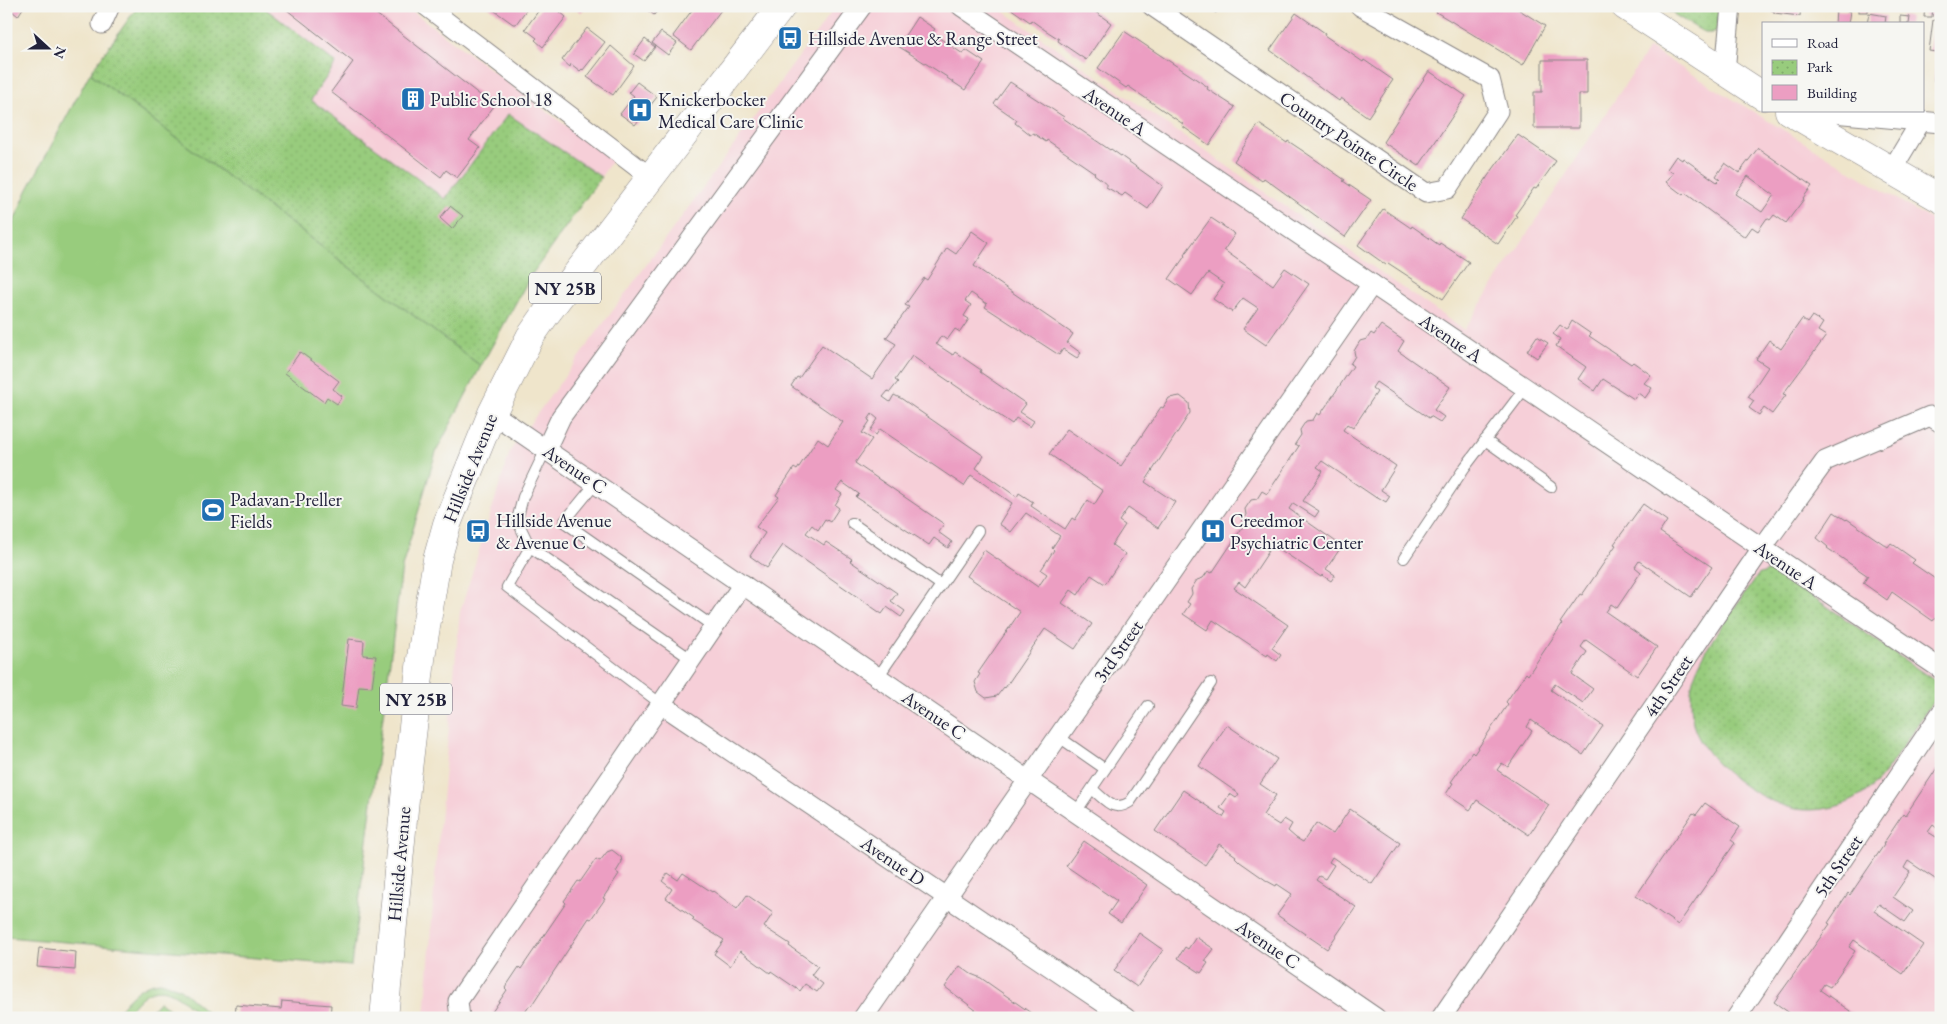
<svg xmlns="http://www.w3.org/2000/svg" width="1947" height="1024" font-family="'EB Garamond',serif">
<defs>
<pattern id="park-dots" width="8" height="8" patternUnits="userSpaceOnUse" patternTransform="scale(1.25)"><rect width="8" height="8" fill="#98cc7d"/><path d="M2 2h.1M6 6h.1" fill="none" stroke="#83af6d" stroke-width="1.8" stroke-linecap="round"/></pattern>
</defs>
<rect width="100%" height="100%" fill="#f6f6f2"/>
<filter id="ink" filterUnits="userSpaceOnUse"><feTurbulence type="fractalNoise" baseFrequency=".02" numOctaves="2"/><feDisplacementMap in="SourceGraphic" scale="10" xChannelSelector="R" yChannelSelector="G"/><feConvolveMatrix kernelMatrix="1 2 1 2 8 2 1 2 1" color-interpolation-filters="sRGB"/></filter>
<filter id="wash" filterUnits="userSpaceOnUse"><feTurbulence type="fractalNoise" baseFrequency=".0096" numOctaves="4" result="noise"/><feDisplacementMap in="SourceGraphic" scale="20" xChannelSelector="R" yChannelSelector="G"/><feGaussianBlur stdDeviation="1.12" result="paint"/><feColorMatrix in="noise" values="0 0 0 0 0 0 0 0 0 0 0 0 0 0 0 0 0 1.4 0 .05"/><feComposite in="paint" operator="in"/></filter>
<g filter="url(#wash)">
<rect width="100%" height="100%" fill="#efe5cb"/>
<g fill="#f6cfd8">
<polygon points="262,6 405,6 612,160 601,177 508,115 445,199 311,100"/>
<polygon points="836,6 996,6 1464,330 1649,48 1941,226 1941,1018 425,1018 436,862 460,612 510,451"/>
</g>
<g fill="#98cc7d" stroke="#5d775c">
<polygon points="90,73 481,366 436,452 402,567 351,966 6,937 6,240 27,191"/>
<path d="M161,982L179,988L214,1018H202C186,1003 165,978 142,997C135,1003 129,1011 123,1018H112C126,1002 138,983 161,982Z"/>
<polygon points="160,1001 179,1018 145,1018"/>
</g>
<g fill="url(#park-dots)" stroke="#5d775c">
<polygon points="138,6 262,6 336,63 311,100 445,199 508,114 601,177 530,277 481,366 90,73"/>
<polygon points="1660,6 1720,6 1716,31 1711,33 1705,33"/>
<path d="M1773,569L1941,685V690C1929,707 1917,725 1905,743C1891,764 1878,787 1855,799C1839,808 1814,812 1796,809C1758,801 1709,766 1695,730C1691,720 1691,703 1691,692C1692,660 1739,602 1758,575Z"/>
</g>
<g id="blocks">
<g fill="#ec9ec2" fill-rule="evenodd">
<polygon points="6,6 21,6 23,8 18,16"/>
<polygon points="282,6 366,6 494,106 469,140 480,148 457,178 446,170 441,177 331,92 353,62"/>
<polygon points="488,6 529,6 516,24 513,24"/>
<polygon points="542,6 553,6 566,17 543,47 535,40 537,38 525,29"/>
<polygon points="573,6 586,6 581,12"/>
<polygon points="642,6 661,6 654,15"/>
<polygon points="695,6 715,6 721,10 691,50 673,36"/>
<polygon points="1007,6 1087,6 1111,23 1086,60 1058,41 1059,39 1045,30 1031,20 1030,22"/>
<polygon points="1206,6 1220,6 1216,13"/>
<polygon points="1439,6 1513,6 1545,26 1523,65 1436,12"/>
<polygon points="1772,6 1801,6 1800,16 1774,13 1774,11 1771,10"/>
<rect x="1859" y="6" width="9" height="6"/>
<polygon points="1925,6 1933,6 1932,17 1924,17"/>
<polygon points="1836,10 1850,11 1848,24 1835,24"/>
<polygon points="1296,13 1325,33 1324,35 1363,62 1364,60 1393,80 1368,117 1341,98 1339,101 1270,50"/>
<polygon points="1869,13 1886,16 1885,24 1867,24"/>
<polygon points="1900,16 1910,17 1909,24 1900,24"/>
<polygon points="917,17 935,29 932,33 963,54 966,50 984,62 965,90 947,78 947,77 898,46"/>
<polygon points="1933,20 1941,21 1941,38 1938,37 1937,47 1941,47 1941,82 1934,81 1936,52 1929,51"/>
<polygon points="587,28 605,42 583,70 582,69 580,71 571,64 570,67 562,60"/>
<polygon points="1124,31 1208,87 1207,89 1235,107 1209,145 1182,126 1183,124 1141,95 1128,86 1126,88 1098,68"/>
<polygon points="661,32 677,43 668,55 652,43"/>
<polygon points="645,39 655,47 644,61 634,54"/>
<polygon points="611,46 634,66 613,95 587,77"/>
<polygon points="1542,60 1587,60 1587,94 1579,94 1579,128 1534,128 1534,92 1542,92"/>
<polygon points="1429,71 1466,96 1419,166 1383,142"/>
<polygon points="637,82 657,97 635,125 620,114 634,96 629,92"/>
<polygon points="1010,82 1064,117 1063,118 1110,150 1111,149 1163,186 1148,209 1125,193 1122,196 1106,187 1106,183 1094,174 1095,173 1047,140 1046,142 1033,133 1030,135 1015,123 1017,120 994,104"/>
<polygon points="1259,124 1287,143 1288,141 1303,151 1345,180 1343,181 1371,200 1345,237 1264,178 1262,181 1234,161"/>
<polygon points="1518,135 1556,161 1536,189 1534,188 1525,201 1515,215 1517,216 1498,244 1461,219 1488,176"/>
<path d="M1758,148L1812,186L1803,198L1804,199L1786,223L1774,215L1770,220L1767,218L1758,231L1752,227L1745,237L1685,193L1683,195L1666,182L1673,173L1667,169L1676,156L1682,160L1683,158L1717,182L1720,179L1716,176L1725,163L1739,173ZM1748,176L1774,195L1762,212L1735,194Z"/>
<polygon points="450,206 463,216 452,229 440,218"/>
<polygon points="1383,209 1411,228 1412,226 1439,245 1440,243 1469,262 1443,299 1388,263 1386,265 1358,245"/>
<polygon points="1211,218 1235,234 1224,250 1273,285 1285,268 1309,284 1266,345 1243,329 1258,308 1243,298 1232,312 1213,299 1224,284 1208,273 1192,295 1169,279 1185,256 1184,255"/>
<polygon points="972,231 989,243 974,266 1073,334 1067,343 1081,353 1077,358 1063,349 1059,355 985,307 987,304 971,293 965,301 971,305 964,316 969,319 960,332 955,329 947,340 941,336 936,344 953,355 955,352 981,370 980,372 1026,404 1020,412 1034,421 1030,427 1016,418 1012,424 912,356 895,380 898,382 890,392 888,391 883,397 890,402 894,395 902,399 984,456 976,468 1017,497 1019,493 1033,502 1031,506 1065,529 1072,518 1075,520 1088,500 1094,505 1103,491 1049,454 1067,429 1121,466 1161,407 1163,408 1169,398 1180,396 1189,403 1190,413 1145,482 1175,502 1158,528 1128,508 1119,521 1125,525 1112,545 1125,554 1105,584 1091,575 1078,595 1071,590 1062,603 1092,624 1075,649 1045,629 1005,688 1004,687 997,696 986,698 978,692 975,682 980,674 978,673 1020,612 967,576 984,550 1038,587 1047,574 1041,570 1054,550 1052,548 1060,536 1026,513 1011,532 999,524 1012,503 971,475 964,486 880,429 876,435 870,431 878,419 872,414 868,420 870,421 862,433 872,439 855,463 944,524 938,532 952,542 948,548 934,538 929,545 856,497 859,494 842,482 836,490 842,494 835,505 839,508 830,522 825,519 818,530 812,525 806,533 824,545 826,542 852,559 850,561 897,593 891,601 905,611 901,617 887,607 882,614 783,545 767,568 750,556 765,533 756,527 779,497 776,495 794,468 797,470 818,438 828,445 843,422 791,386 797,377 799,378 822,345 872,379 896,344 886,338 909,307 905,305 924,278 927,280 947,248 956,254"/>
<polygon points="1812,316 1823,323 1818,331 1826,336 1783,394 1786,395 1772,414 1764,408 1759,415 1749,408 1754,401 1748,397 1768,367 1756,359 1769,340 1781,349 1802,319 1807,323"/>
<polygon points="1572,321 1591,334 1589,336 1631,364 1633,362 1651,375 1644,383 1652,388 1645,398 1638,393 1634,399 1603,379 1595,391 1578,379 1586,367 1556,346 1560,339 1553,334 1560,325 1567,330"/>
<polygon points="1381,325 1404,341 1398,351 1450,387 1434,410 1444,417 1440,422 1430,416 1429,418 1376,382 1372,388 1377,392 1353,428 1347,424 1343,430 1396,466 1381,490 1390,496 1386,502 1376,496 1375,497 1322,461 1317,467 1323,471 1303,501 1319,511 1315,517 1293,503 1289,509 1342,546 1326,569 1335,575 1331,581 1322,575 1321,577 1267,541 1263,547 1269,551 1245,587 1239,582 1234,588 1288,625 1272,648 1281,655 1277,661 1268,654 1267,656 1213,620 1207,630 1183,614 1190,604 1187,602 1192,594 1191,589 1197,580 1203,578 1208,571 1212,573 1244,525 1241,523 1246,515 1245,509 1251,500 1257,499 1262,491 1267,494 1299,446 1295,444 1301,435 1300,430 1306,421 1313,420 1317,413 1320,415 1353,366 1350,364 1355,356 1354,351 1360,341 1367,339 1371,333 1374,335"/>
<polygon points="1537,336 1548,343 1537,358 1527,351"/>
<polygon points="300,352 339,381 333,389 342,396 337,404 327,397 324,402 285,373"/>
<polygon points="1643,504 1667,521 1660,532 1712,567 1691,597 1639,561 1635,567 1641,572 1617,608 1611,604 1606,612 1657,647 1637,676 1586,640 1581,647 1587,652 1572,674 1593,689 1583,703 1555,684 1551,690 1603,726 1583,755 1531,720 1527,727 1532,731 1508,767 1502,763 1497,770 1549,805 1529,835 1477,800 1470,810 1446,794 1453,783 1451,782 1472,752 1474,754 1508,704 1506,702 1526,673 1528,675 1562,624 1560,623 1580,594 1582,595 1616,545 1614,544"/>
<polygon points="1834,512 1846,520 1847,519 1888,547 1891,543 1915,560 1912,563 1941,583 1941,623 1935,618 1933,621 1892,592 1887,600 1863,583 1868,576 1827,548 1828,547 1817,538"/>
<polygon points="349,639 364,641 363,655 376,656 372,687 359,686 356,708 341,706"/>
<polygon points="1227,725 1277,759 1260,784 1276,795 1263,815 1279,825 1284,819 1292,824 1288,831 1296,838 1303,842 1316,823 1333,834 1350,809 1400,843 1372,884 1332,857 1329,862 1334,865 1325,879 1319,876 1316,880 1356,907 1327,949 1277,915 1292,894 1277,884 1276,886 1267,881 1240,862 1235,857 1236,856 1219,844 1205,865 1155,831 1183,790 1223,817 1226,812 1220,808 1230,794 1236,798 1239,794 1199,766"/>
<polygon points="1941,758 1941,825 1938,829 1933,825 1928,832 1941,840 1941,883 1908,861 1904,868 1910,872 1893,897 1913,911 1905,922 1879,904 1874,911 1923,945 1903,974 1854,940 1849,947 1855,951 1830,987 1824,984 1820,990 1860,1018 1789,1018 1791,1014 1774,1002 1830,924 1828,923 1848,893 1850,895 1884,845 1883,844 1903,814 1905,816 1939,765 1937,764"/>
<polygon points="1705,803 1740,827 1731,840 1735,843 1678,925 1636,896 1693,813 1696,815"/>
<polygon points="1084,841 1147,885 1121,923 1108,914 1117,901 1066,866"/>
<polygon points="612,850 621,857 622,862 616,872 619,874 603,898 605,899 591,919 589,918 531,1006 530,1005 521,1018 493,1018 495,1014 492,1012 507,990 505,988 519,967 521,969 566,903 564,901 578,881 580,882 596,859 600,861 607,852"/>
<polygon points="668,873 678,880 683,873 712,892 713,891 737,909 747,895 773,913 764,927 790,944 789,946 818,966 811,975 823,984 817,992 805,984 800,991 771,971 770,973 740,951 730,966 714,954 724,940 692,920 694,918 666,898 672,889 662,881"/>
<polygon points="1139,933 1163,950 1137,987 1114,971"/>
<polygon points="1196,937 1214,949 1205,961 1208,963 1201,973 1178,958 1185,947 1188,949"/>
<polygon points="39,948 76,952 75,970 37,967"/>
<polygon points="960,966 971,974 981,978 1038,1018 988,1018 981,1014 945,987"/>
<polygon points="282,1001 331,1005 330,1018 235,1018 236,1005 281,1009"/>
</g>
</g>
</g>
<g filter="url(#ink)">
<use href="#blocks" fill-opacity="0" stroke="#888483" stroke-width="1"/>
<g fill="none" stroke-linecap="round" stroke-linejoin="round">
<defs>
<g id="lane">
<polyline points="1485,440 1551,487"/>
<polyline points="546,449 523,497 517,520 530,547 691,659"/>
<polyline points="596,483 564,522 714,627"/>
<polyline points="852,523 941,585"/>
<polyline points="530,547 507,587 661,704"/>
<polyline points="1404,558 1465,467 1525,388"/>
<polyline points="878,677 978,531"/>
<polyline points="1059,737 1105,769"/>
<path d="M1092,789C1106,800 1113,813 1130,802L1211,683"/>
<polyline points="1076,812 1148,706"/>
</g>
<g id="street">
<polyline points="426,6 650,177"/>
<polyline points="961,6 1941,669"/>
<polyline points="1152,6 1426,193 1447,189 1498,111 1490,79 1360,6"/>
<polyline points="102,24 110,6"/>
<polyline points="1725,72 1731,6"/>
<polyline points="1812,111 1941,123"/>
<polyline points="1891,171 1921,121"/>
<polyline points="492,413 1376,1018"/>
<polyline points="546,449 561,417 862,6"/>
<polyline points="661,704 1126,1018"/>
<polyline points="460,1018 458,1001 743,584"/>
<polyline points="863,1018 1372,284"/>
<polyline points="1441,1018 1762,548 1825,461 1930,416 1941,423"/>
<polyline points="1736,1018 1941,713"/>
</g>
<g id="secondary">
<polyline points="1625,6 1763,96"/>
<polyline points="1789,111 1941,199"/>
</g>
<polyline id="primary" points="384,1018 407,778 422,651 437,560 447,524 492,413 530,337 546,314 782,6"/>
</defs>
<use href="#lane" stroke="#888483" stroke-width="12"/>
<use href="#street" stroke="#888483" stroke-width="21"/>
<use href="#secondary" stroke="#888483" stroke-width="29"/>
<use href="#primary" stroke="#888483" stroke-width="29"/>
<use href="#lane" stroke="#fff" stroke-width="10"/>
<use href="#street" stroke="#fff" stroke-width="19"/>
<use href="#secondary" stroke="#fff" stroke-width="28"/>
<use href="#primary" stroke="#fff" stroke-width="28"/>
</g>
</g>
<defs>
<symbol id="bus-square" viewBox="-11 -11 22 22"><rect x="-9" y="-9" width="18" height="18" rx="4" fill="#1f6fb2" stroke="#f6f6f2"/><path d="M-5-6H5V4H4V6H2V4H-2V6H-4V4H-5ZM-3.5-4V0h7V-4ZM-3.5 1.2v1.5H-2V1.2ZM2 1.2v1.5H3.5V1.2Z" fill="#fff"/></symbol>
<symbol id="building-square" viewBox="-11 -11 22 22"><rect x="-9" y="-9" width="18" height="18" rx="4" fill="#1f6fb2" stroke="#f6f6f2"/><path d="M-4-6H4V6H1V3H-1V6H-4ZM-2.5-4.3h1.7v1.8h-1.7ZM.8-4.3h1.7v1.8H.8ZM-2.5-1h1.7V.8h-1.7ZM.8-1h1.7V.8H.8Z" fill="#fff"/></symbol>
<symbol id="hospital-square" viewBox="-11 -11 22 22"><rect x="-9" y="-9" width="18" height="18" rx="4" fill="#1f6fb2" stroke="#f6f6f2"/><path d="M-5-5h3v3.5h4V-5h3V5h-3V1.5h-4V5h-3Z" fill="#fff"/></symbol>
<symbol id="stadium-square" viewBox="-11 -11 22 22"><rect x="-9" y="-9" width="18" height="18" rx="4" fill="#1f6fb2" stroke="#f6f6f2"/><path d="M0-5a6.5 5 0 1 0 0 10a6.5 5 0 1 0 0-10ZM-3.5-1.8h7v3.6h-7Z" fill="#fff"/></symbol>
</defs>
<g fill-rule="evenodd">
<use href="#bus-square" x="776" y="24" width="28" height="28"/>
<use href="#building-square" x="399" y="85" width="28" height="28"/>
<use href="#hospital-square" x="626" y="96" width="28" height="28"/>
<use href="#stadium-square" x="199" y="496" width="28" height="28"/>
<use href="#bus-square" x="464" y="517" width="28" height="28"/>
<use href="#hospital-square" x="1199" y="517" width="28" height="28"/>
</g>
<g text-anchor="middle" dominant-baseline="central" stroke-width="4" stroke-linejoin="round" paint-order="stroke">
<g fill="#f6f6f2" stroke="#626272" stroke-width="1">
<rect x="529" y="272.5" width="72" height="31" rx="4"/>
<rect x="380" y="683.5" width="72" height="31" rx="4"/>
</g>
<g font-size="18" font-weight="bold" fill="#22223b">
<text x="565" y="288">NY 25B</text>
<text x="416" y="699">NY 25B</text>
</g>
<g font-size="19" fill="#22223b" stroke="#f6f6f2" text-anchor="start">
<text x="808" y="38">Hillside Avenue &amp; Range Street</text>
<text x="430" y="99">Public School 18</text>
<text x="658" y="99">Knickerbocker<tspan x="658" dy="22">Medical Care Clinic</tspan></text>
<text x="230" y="499">Padavan-Preller<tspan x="230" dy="22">Fields</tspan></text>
<text x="496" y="520">Hillside Avenue<tspan x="496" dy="22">&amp; Avenue C</tspan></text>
<text x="1230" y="520">Creedmor<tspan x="1230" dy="22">Psychiatric Center</tspan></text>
</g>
<g font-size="19" fill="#22223b" stroke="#f6f6f2">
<text transform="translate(1115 111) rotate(34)">Avenue A</text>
<text transform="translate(1349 141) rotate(34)">Country Pointe Circle</text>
<text transform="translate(1451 338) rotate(34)">Avenue A</text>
<text transform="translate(470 468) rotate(-68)">Hillside Avenue</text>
<text transform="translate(575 469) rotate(34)">Avenue C</text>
<text transform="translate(1786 565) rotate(34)">Avenue A</text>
<text transform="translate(1118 651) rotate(-55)">3rd Street</text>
<text transform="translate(1668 686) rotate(-56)">4th Street</text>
<text transform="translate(934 715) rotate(34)">Avenue C</text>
<text transform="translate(893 861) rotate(34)">Avenue D</text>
<text transform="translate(399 864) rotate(-85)">Hillside Avenue</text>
<text transform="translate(1838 866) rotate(-56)">5th Street</text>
<text transform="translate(1268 944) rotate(34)">Avenue C</text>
</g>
</g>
<rect width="1947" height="1024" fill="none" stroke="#f6f6f2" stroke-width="25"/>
<rect x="1762" y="22" width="162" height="90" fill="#f6f6f2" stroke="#a1a1a9"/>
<rect x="1772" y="39" width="25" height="8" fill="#ffffff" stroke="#a1a1a9"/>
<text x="1807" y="48" font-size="15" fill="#22223b">Road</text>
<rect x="1772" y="60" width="25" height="15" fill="url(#park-dots)" stroke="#a1a1a9"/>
<text x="1807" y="72" font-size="15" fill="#22223b">Park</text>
<rect x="1772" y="85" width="25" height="15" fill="#ec9ec2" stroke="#a1a1a9"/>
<text x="1807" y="98" font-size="15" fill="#22223b">Building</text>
<g transform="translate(48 48) rotate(111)" stroke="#f6f6f2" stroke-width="4" paint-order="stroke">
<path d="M0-4L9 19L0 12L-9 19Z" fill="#22223b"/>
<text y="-8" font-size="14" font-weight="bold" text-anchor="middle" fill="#22223b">N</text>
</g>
</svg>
